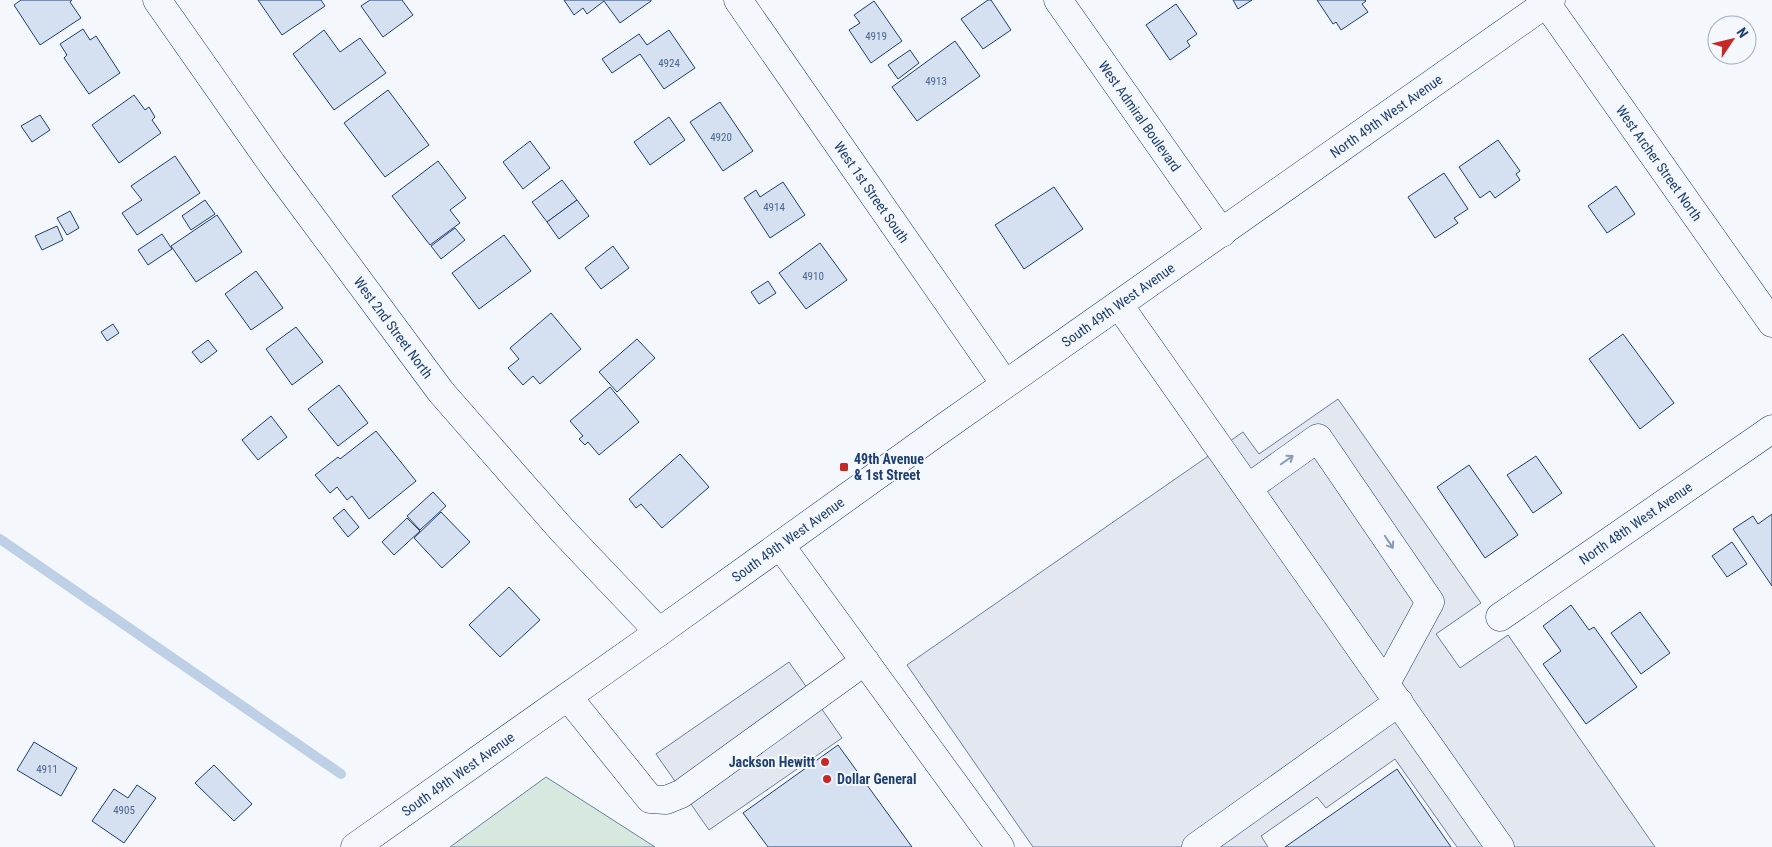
<svg xmlns="http://www.w3.org/2000/svg" width="1772" height="847" font-family="'Roboto Condensed',sans-serif">
<rect width="100%" height="100%" fill="#f4f7fb"/>
<polygon fill="#d7e8df" stroke="#687fa3" points="546,777 655,847 450,847"/>
<g fill="#e3e8f0" stroke="#687fa3">
<polygon points="1338,399 1481,603 1436,634 1460,668 1508,635 1655,847 1457,847 1395,759 1326,808 1317,797 1261,836 1268,847 1033,847 907,665 1243,432 1259,454"/>
<polygon points="789,662 842,738 709,830 656,754"/>
</g>
<g fill="none" stroke-linecap="round" stroke-linejoin="round">
<polyline stroke="#bed0e5" stroke-width="10" points="0,539 341,774"/>
</g>
<g fill="#d5e0f0" stroke="#1d3f73">
<polygon points="21,0 72,0 70,2 81,18 40,45 14,5"/>
<polygon points="258,0 321,0 325,6 282,35"/>
<polygon points="370,0 402,0 413,15 383,37 361,6"/>
<polygon points="564,0 651,0 651,1 620,23 604,1 587,14 583,8 574,15"/>
<polygon points="988,0 991,0 1011,30 983,49 961,19"/>
<polygon points="1233,0 1252,0 1238,9"/>
<polygon points="1317,0 1365,0 1366,1 1362,4 1368,12 1341,30 1336,22 1333,24"/>
<polygon points="874,1 902,41 871,63 849,30 860,23 854,15"/>
<polygon points="1176,4 1197,34 1187,41 1190,46 1170,60 1146,25"/>
<polygon points="83,29 90,40 96,36 120,73 89,94 64,58 67,55 60,44"/>
<polygon points="324,30 340,52 360,38 386,73 334,110 293,54"/>
<polygon points="669,30 695,68 664,89 640,54 612,73 602,59 639,34 647,45"/>
<polygon points="955,41 980,76 917,121 892,87"/>
<polygon points="910,50 919,63 898,79 888,65"/>
<polygon points="388,90 429,145 385,177 344,123"/>
<polygon points="134,95 145,110 149,107 155,117 152,120 161,133 119,163 92,125"/>
<polygon points="720,102 753,151 723,171 690,122"/>
<polygon points="40,115 50,130 32,142 21,126"/>
<polygon points="669,117 685,140 650,165 634,142"/>
<polygon points="1498,140 1520,171 1516,174 1520,180 1495,198 1490,191 1480,198 1459,167"/>
<polygon points="530,141 550,168 523,189 503,162"/>
<polygon points="175,156 200,193 137,235 122,213 142,200 131,186"/>
<polygon points="438,161 466,198 450,210 460,223 430,245 392,196"/>
<polygon points="1444,173 1468,209 1454,218 1458,223 1435,238 1408,197"/>
<polygon points="562,180 577,200 547,222 532,202"/>
<polygon points="783,182 805,215 770,238 744,198 756,190 760,197"/>
<polygon points="1616,186 1635,214 1607,233 1588,206"/>
<polygon points="1054,187 1083,229 1024,269 995,225"/>
<polygon points="205,200 215,214 191,230 182,216"/>
<polygon points="577,200 589,216 559,239 547,222"/>
<polygon points="70,211 79,228 67,235 57,218"/>
<polygon points="217,215 242,252 196,282 171,246"/>
<polygon points="57,226 63,240 42,250 35,236"/>
<polygon points="455,228 465,240 441,259 431,246"/>
<polygon points="162,234 172,249 148,265 138,250"/>
<polygon points="504,235 531,271 479,309 452,273"/>
<polygon points="820,243 847,280 806,309 779,273"/>
<polygon points="613,246 629,268 601,289 585,268"/>
<polygon points="256,271 283,308 251,330 225,294"/>
<polygon points="768,281 776,293 759,304 751,292"/>
<polygon points="551,313 581,349 540,384 533,376 523,385 508,368 519,359 510,348"/>
<polygon points="113,324 119,333 107,341 101,332"/>
<polygon points="296,327 323,362 292,385 266,349"/>
<polygon points="1623,334 1674,403 1640,429 1589,359"/>
<polygon points="637,339 655,358 617,392 599,372"/>
<polygon points="208,340 217,351 201,363 192,352"/>
<polygon points="339,385 368,423 338,446 308,409"/>
<polygon points="610,387 639,422 599,455 588,442 585,445 579,439 583,436 570,421"/>
<polygon points="271,416 287,437 258,460 242,440"/>
<polygon points="376,431 416,481 369,519 352,496 347,500 337,487 330,493 315,475 338,457 340,459"/>
<polygon points="680,454 709,487 662,528 641,504 636,508 629,499"/>
<polygon points="1536,456 1562,493 1533,513 1507,475"/>
<polygon points="1469,465 1518,535 1485,558 1437,487"/>
<polygon points="433,492 446,506 420,530 407,516"/>
<polygon points="344,509 359,527 348,537 333,518"/>
<polygon points="441,512 470,542 442,568 414,538"/>
<polygon points="1772,514 1772,586 1733,529 1753,516 1758,524"/>
<polygon points="407,518 420,531 394,555 382,542"/>
<polygon points="1732,542 1747,564 1727,577 1712,556"/>
<polygon points="509,587 540,620 500,657 469,625"/>
<polygon points="1571,605 1589,630 1594,627 1637,687 1586,724 1543,664 1561,651 1543,626"/>
<polygon points="1640,612 1670,653 1641,674 1611,633"/>
<polygon points="34,742 77,768 61,796 17,770"/>
<polygon points="838,745 912,847 768,847 743,813"/>
<polygon points="214,765 252,804 234,821 195,783"/>
<polygon points="1397,769 1451,847 1285,847"/>
<polygon points="137,785 156,798 124,843 92,821 114,789 128,798"/>
</g>
<g fill="none" stroke-linecap="round" stroke-linejoin="round">
<defs>
<g id="minor">
<path id="s1" d="M157,0L272,164L441,392L562,530L659,632"/>
<path id="s2" d="M738,0L1005,384"/>
<path id="s3" d="M1058,0L1222,233"/>
<path id="s4" d="M1546,3L1772,323"/>
<polyline points="1119,305 1500,847"/>
<polyline points="1248,488 1318,438 1430,602 1386,683"/>
<polyline points="780,545 1000,847"/>
<path id="s5" d="M1500,617L1772,429"/>
<polyline points="568,697 650,799 666,800 681,794 865,661"/>
<path id="s6" d="M355,847L659,632L939,431L1551,0"/>
<polyline points="1196,847 1399,702"/>
</g>
</defs>
<use href="#minor" stroke="#1d3f73" stroke-width="29"/>
<use href="#minor" stroke="#f4f7fb" stroke-width="28"/>
</g>
<defs><path id="oneway-shaft" d="M-6 0H5M1.5-3L5.5 0L1.5 3" fill="none" stroke-width="1.6" stroke-linecap="round" stroke-linejoin="round" transform="scale(1.25)"/></defs>
<g stroke="#889bb7">
<use href="#oneway-shaft" transform="translate(1287 460) rotate(-35)"/>
<use href="#oneway-shaft" transform="translate(1389 542) rotate(56)"/>
</g>
<g fill="#c62828" stroke="#f4f7fb" stroke-width="2">
<rect x="839" y="462" width="10" height="10" rx="2.5"/>
<circle cx="825" cy="762" r="5"/>
<circle cx="827" cy="779" r="5"/>
</g>
<g text-anchor="middle" dominant-baseline="central" stroke-width="4" stroke-linejoin="round" paint-order="stroke">
<g font-size="11" fill="#4b6792">
<text x="876" y="36">4919</text>
<text x="669" y="63">4924</text>
<text x="936" y="81">4913</text>
<text x="721" y="137">4920</text>
<text x="774" y="207">4914</text>
<text x="813" y="276">4910</text>
<text x="47" y="769">4911</text>
<text x="124" y="810">4905</text>
</g>
<g font-size="14" fill="#1d3f73" stroke="#f4f7fb">
<text stroke="none"><textPath href="#s3" startOffset="142">West Admiral Boulevard</textPath></text>
<text stroke="none"><textPath href="#s6" startOffset="1264">North 49th West Avenue</textPath></text>
<text stroke="none"><textPath href="#s4" startOffset="196">West Archer Street North</textPath></text>
<text stroke="none"><textPath href="#s2" startOffset="234">West 1st Street South</textPath></text>
<text stroke="none"><textPath href="#s6" startOffset="936">South 49th West Avenue</textPath></text>
<text stroke="none"><textPath href="#s1" startOffset="404">West 2nd Street North</textPath></text>
<text stroke="none"><textPath href="#s5" startOffset="165">North 48th West Avenue</textPath></text>
<text stroke="none"><textPath href="#s6" startOffset="531">South 49th West Avenue</textPath></text>
<text stroke="none"><textPath href="#s6" startOffset="126">South 49th West Avenue</textPath></text>
</g>
<g font-size="14" font-weight="bold" fill="#1d3f73" stroke="#f4f7fb" text-anchor="start">
<text x="854" y="459">49th Avenue<tspan x="854" dy="16">&amp; 1st Street</tspan></text>
<text x="815" y="762" text-anchor="end">Jackson Hewitt</text>
<text x="837" y="779">Dollar General</text>
</g>
</g>
<g transform="translate(1732 40) rotate(55)"><circle r="24" fill="#f4f7fb" stroke="#9eadc5"/>
<path d="M0-4L9 19L0 12L-9 19Z" fill="#c62828"/>
<text y="-8" font-size="14" font-weight="bold" text-anchor="middle" fill="#1d3f73">N</text>
</g>
</svg>
